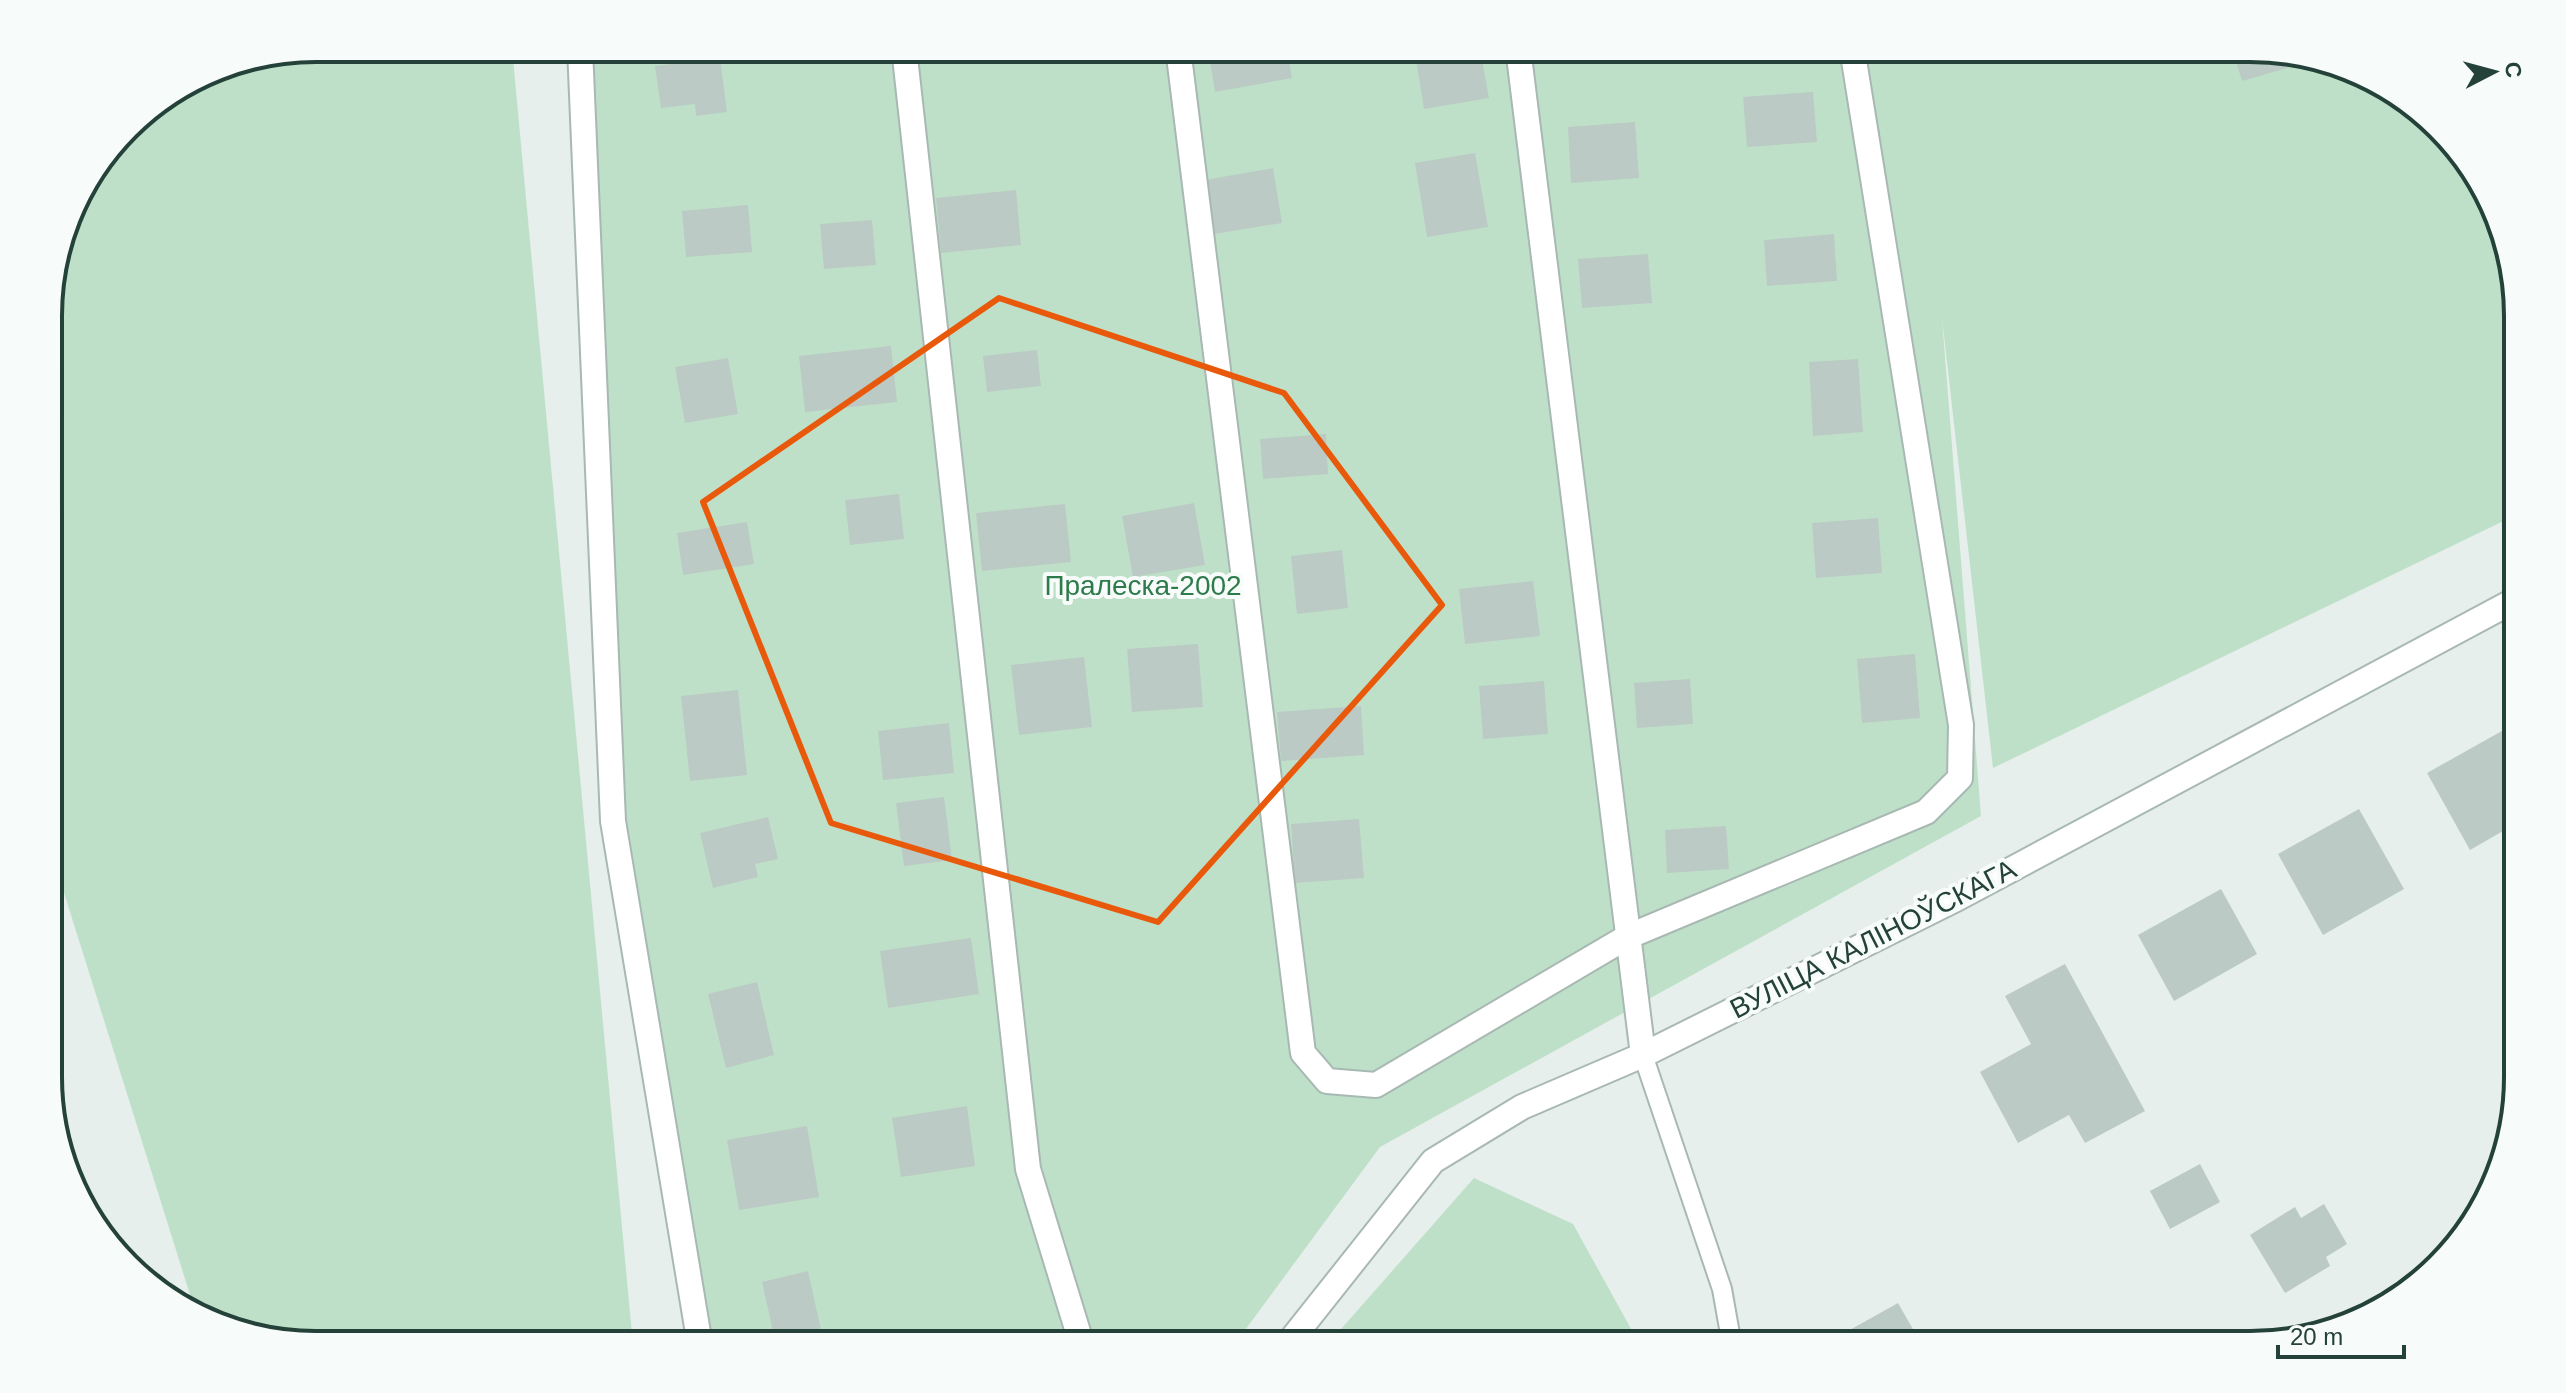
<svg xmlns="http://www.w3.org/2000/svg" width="2566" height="1393" font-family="Arial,sans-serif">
<rect width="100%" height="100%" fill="#e6efeb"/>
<g fill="#bfe0c8">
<polygon points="316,48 512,48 633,1345 316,1345 197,1317 50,848 49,298 76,197 139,115 214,68"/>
<polygon points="586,48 2250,48 2369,76 2473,167 2516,281 2516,515 1993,768 1942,318 1981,816 1380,1147 1234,1345 708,1345 613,821"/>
<polygon points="1474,1178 1573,1224 1640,1345 1327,1345"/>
</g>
<g fill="#bbcac4">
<polygon points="1208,48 1287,48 1292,78 1215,92"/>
<polygon points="1414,48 1480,48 1489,98 1424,109"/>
<polygon points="2232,48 2250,48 2308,62 2242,81"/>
<polygon points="720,58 727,112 696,116 695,104 661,108 655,66"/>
<polygon points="1813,92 1817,142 1747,147 1743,97"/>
<polygon points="1635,122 1639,178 1571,183 1568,127"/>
<polygon points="1475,153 1488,227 1427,237 1415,163"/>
<polygon points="1273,168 1282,223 1214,234 1205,180"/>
<polygon points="1016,190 1021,245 941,253 936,198"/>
<polygon points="748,205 752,252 686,257 682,211"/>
<polygon points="872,220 876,265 824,269 820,224"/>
<polygon points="1834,234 1837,281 1767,286 1764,240"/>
<polygon points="1648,254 1652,303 1582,308 1578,259"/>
<polygon points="891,346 897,402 805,412 799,356"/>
<polygon points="1037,350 1041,386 987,392 983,356"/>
<polygon points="728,358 738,414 685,423 675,367"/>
<polygon points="1858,359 1863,432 1813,436 1809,362"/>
<polygon points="1326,434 1328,474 1263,479 1260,439"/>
<polygon points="899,494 904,539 850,545 845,500"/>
<polygon points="1194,503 1205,565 1133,577 1122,516"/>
<polygon points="1065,504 1071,562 982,571 976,513"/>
<polygon points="1878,518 1882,573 1816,578 1812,523"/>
<polygon points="747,522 754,564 683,575 677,533"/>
<polygon points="1342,550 1348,608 1297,614 1291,556"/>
<polygon points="1533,581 1540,636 1465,644 1459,589"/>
<polygon points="1198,644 1203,707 1132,712 1127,649"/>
<polygon points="1915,654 1920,718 1862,723 1857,659"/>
<polygon points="1084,657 1092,727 1019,735 1011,665"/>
<polygon points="1690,679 1693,724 1637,728 1634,683"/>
<polygon points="1544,681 1548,734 1483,739 1479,686"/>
<polygon points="738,690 747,775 690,781 681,696"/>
<polygon points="1361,706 1364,755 1281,761 1277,712"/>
<polygon points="949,723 954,773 883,780 878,731"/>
<polygon points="2509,727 2517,741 2517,823 2470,850 2427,773"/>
<polygon points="944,797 952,860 904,866 896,803"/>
<polygon points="2359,809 2404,889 2323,935 2278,854"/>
<polygon points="768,817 778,859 755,864 758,877 713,888 700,833"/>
<polygon points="1359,819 1364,878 1295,883 1291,824"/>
<polygon points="1726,826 1729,869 1667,873 1665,830"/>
<polygon points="2221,889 2257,954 2174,1001 2138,935"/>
<polygon points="971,938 979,994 888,1008 880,951"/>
<polygon points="2065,964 2145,1111 2085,1143 2069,1115 2018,1143 1980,1072 2031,1044 2005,996"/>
<polygon points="757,982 774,1055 726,1068 708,994"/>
<polygon points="967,1106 975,1166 901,1177 892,1118"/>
<polygon points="807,1126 819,1197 739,1210 727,1140"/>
<polygon points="2200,1164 2220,1202 2170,1229 2150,1191"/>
<polygon points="2324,1204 2347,1244 2326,1257 2330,1266 2285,1293 2250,1235 2295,1207 2301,1218"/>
<polygon points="808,1271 821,1330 775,1340 762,1282"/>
<polygon points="1898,1303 1922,1345 1844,1345 1839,1336"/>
</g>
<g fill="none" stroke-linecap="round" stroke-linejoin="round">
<defs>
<polyline id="lane" points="1643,1055 1722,1289 1732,1345"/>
<g id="street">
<polyline points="580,48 613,821 700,1345"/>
<polyline points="904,48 1028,1169 1082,1345"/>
<polyline points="1178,48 1303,1053 1327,1081 1376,1085 1627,937 1926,812 1960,778 1961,725 1852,48"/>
<polyline points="1518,48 1643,1055"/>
<polyline points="1287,1345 1433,1161 1522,1107 1643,1055 1958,898 2517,599"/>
</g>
</defs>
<use href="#lane" stroke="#a8b8b2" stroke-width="22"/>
<use href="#street" stroke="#a8b8b2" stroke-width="28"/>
<use href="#lane" stroke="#fff" stroke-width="18"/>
<use href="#street" stroke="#fff" stroke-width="24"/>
</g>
<path fill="none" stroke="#e8590c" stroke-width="6" stroke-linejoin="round" d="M999 298 1284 393 1442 605 1158 922 831 823 703 502Z"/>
<g text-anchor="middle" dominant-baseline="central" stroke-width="8" stroke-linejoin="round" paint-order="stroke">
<g font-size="28" fill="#2d7a4b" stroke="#f7fbf9">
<text x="1143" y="585">Пралеска-2002</text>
</g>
<g font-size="28" fill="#24423a" stroke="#f7fbf9">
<text transform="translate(1873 939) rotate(-27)">ВУЛІЦА КАЛІНОЎСКАГА</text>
</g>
</g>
<path d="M0 0H2566V1393H0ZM316 62H2250A254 254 0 0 1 2504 316V1077A254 254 0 0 1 2250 1331H316A254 254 0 0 1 62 1077V316A254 254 0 0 1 316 62Z" fill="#f7fbf9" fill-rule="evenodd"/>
<path fill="none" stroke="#24423a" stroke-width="4" d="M316 62H2250A254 254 0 0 1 2504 316V1077A254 254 0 0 1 2250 1331H316A254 254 0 0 1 62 1077V316A254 254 0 0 1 316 62Z"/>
<g transform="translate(2494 72) rotate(84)" stroke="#f7fbf9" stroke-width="6" paint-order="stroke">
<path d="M0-6L14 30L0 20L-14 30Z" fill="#24423a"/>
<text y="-12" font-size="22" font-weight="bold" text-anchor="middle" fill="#24423a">С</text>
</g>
<path d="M2278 1345v12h126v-12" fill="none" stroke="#24423a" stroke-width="4"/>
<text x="2290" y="1345" font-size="24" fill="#24423a" stroke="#f7fbf9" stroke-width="6" paint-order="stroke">20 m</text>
</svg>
